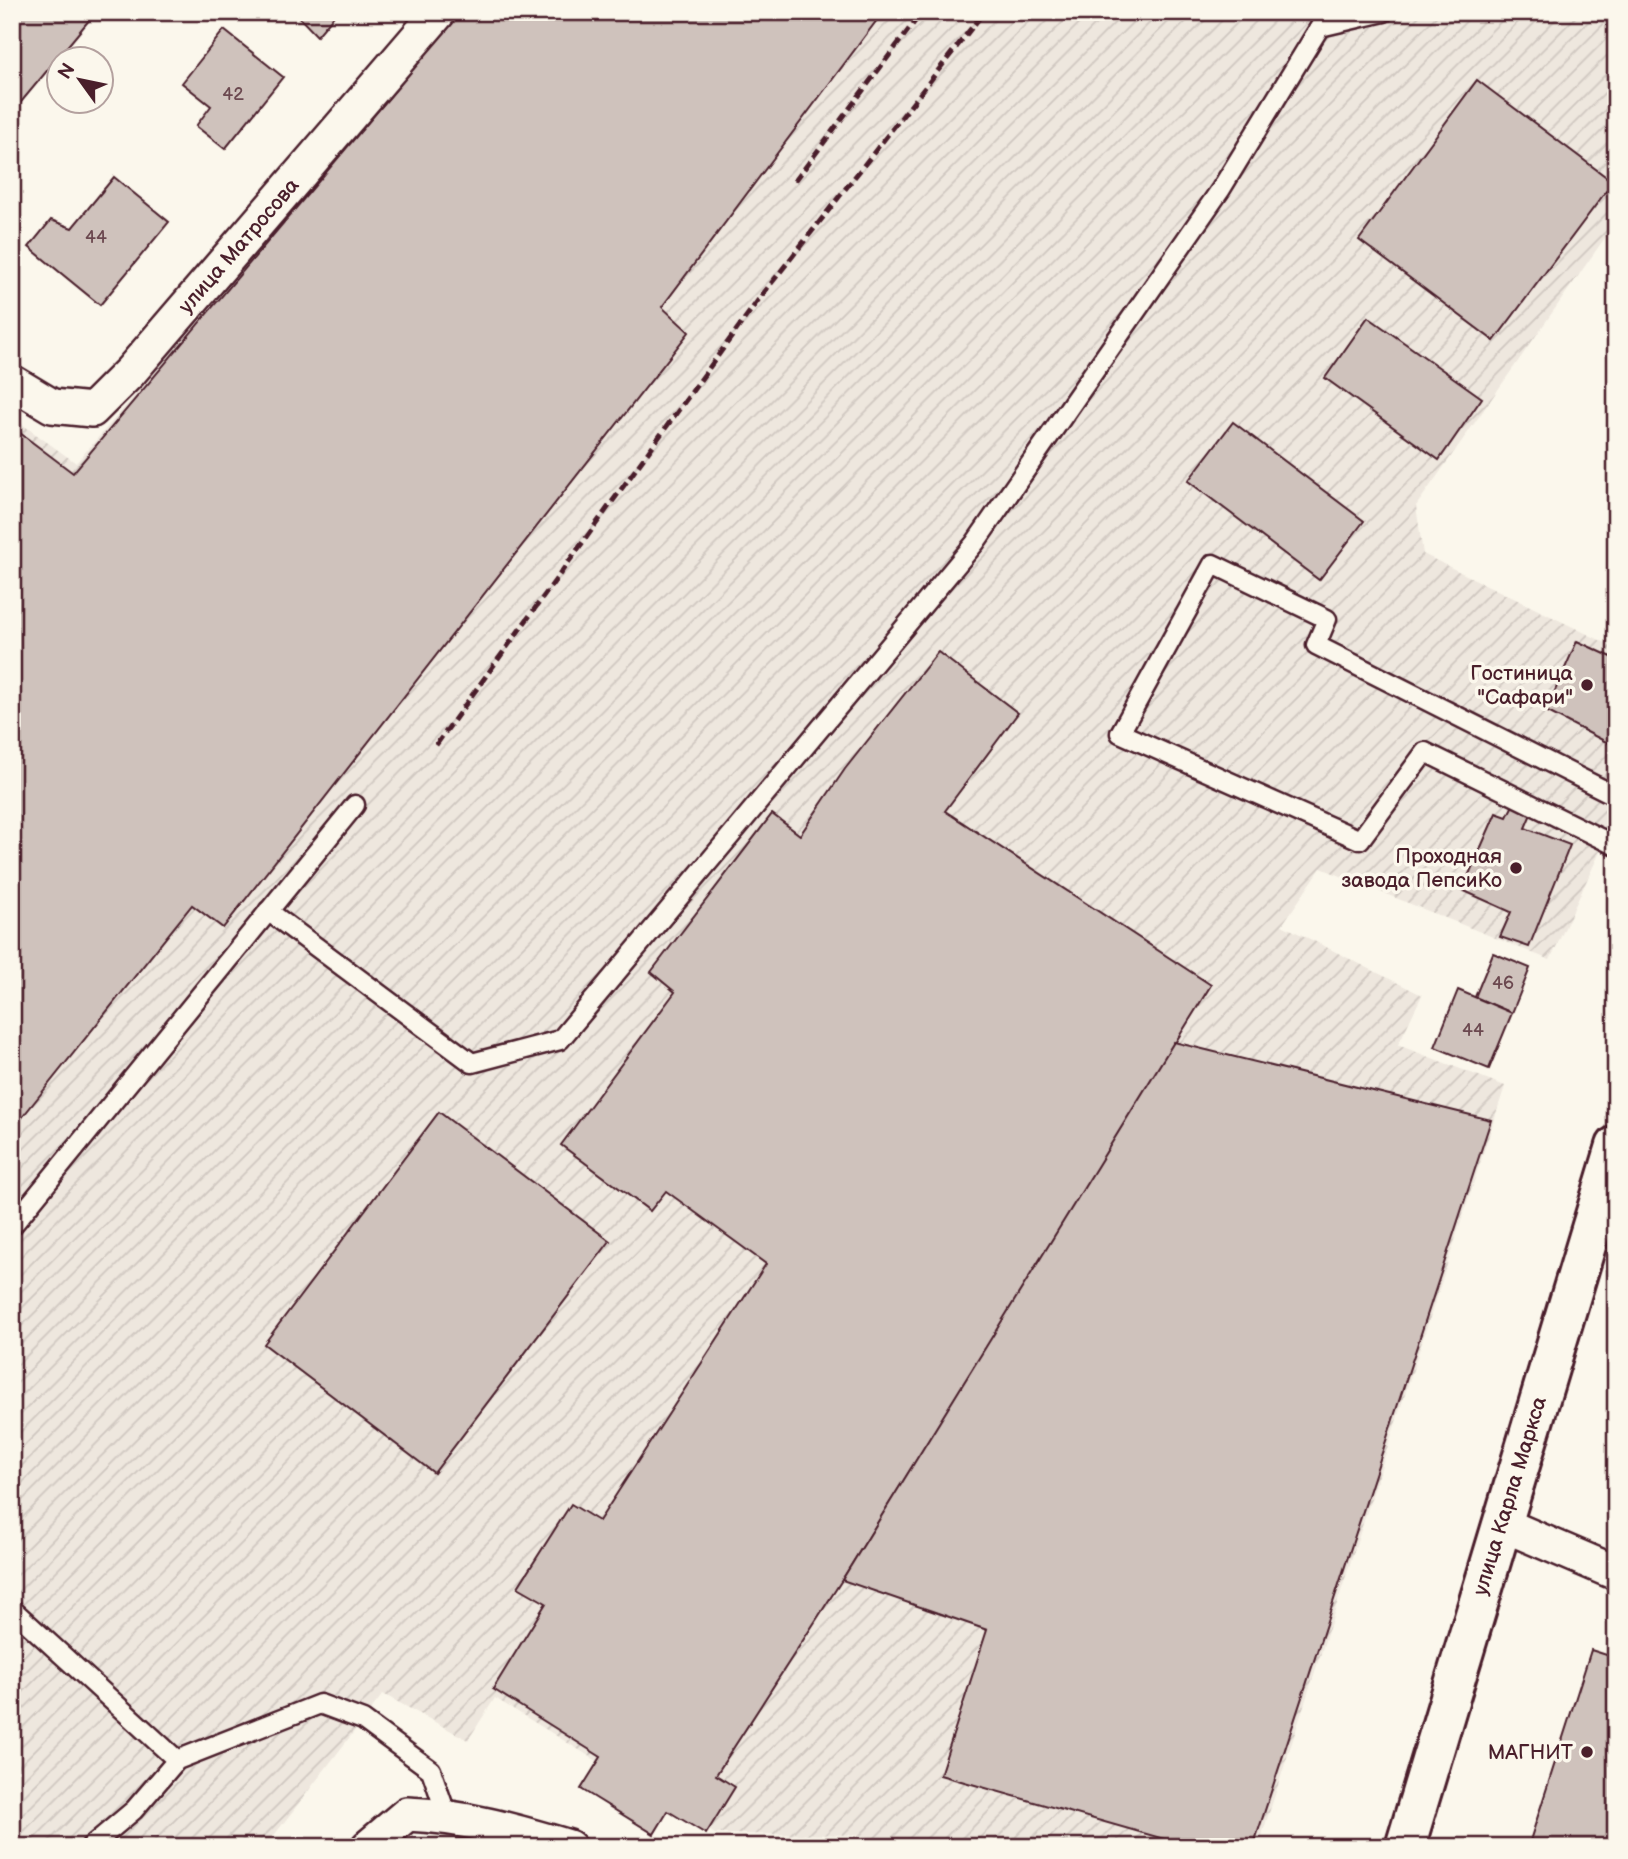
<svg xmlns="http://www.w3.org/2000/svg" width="1628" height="1859" font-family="'Balsamiq Sans',sans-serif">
<defs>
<pattern id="industrial-furrows" width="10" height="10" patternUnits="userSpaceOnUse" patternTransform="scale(1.75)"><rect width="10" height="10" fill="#eee7de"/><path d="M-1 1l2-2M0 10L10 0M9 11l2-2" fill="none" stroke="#cec6bf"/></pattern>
</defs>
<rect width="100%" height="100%" fill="#fbf7ec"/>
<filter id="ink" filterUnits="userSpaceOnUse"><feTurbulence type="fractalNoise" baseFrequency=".0143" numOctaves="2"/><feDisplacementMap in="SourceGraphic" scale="14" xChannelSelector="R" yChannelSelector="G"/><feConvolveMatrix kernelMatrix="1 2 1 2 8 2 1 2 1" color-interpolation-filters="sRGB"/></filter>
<g filter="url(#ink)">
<polygon fill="url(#industrial-furrows)" points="468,12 1616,12 1616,222 1416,506 1423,554 1616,648 1616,817 1550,960 1321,868 1282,925 1422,995 1398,1045 1505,1086 1258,1847 921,1847 857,1835 715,1834 495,1698 468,1740 383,1694 265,1847 12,1847 12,417 76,463"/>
<g fill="#cfc2bc" stroke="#4a1f2b" stroke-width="2">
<polygon points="12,12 82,12 90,19 12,113 12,45 19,37 12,29"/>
<polygon points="294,12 337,12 317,36"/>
<polygon points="461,12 883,12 662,307 689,332 223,928 192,905 12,1130 12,427 73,473"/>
<polygon points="224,30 283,77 225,149 196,126 211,106 182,83"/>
<polygon points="1477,80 1613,182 1494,341 1359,240"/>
<polygon points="114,177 169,222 100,305 29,247 51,220 72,228"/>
<polygon points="1368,317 1482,398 1439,460 1325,378"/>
<polygon points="1233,422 1364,521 1319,580 1188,481"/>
<polygon points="1577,641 1616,659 1616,747 1546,711"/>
<polygon points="938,652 1018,713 945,811 1211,985 842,1580 716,1775 735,1787 706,1834 668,1811 654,1834 581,1789 601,1757 493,1689 546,1603 518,1587 571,1504 599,1521 766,1264 666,1191 650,1211 561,1145 675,992 651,972 772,814 800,835 845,769"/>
<polygon points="1513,805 1531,814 1525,828 1570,845 1529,947 1500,937 1511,912 1462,890 1496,813 1507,817"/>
<polygon points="1493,953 1530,968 1512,1013 1475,997"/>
<polygon points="1458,990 1512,1013 1489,1069 1435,1047"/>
<polygon points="1174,1042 1491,1120 1253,1847 1192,1847 940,1775 987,1630 842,1580"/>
<polygon points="439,1112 610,1241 434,1473 264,1344"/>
<polygon points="1591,1650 1616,1658 1616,1847 1528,1847"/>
</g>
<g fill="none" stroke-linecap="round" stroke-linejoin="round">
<defs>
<g id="service">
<polyline points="1320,27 1384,12"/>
<polyline points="1616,796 1316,645 1327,619 1213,564 1120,733 1360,840 1425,752 1616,846"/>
<polyline points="268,911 472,1063 560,1040 975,543 1221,189 1329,12"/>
<polyline points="12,1226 355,805"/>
<polyline points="12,1609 177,1760"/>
<polyline points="90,1847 134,1810 177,1760 320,1704 363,1720 431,1770 447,1816"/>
</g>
<g id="minor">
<polyline points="12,382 52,406 92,410 130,372 439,12"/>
<polyline points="1502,1524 1616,1573"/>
<path d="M368 1847 407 1814C464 1816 515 1831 569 1847"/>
</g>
<polyline id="secondary" points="1405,1847 1616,1146"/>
</defs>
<use href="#service" stroke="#4a1f2b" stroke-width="23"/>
<use href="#minor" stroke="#4a1f2b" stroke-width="38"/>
<use href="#secondary" stroke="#4a1f2b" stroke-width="44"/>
<use href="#service" stroke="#fbf7ec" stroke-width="18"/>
<use href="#minor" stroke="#fbf7ec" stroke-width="33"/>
<use href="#secondary" stroke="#fbf7ec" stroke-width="38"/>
<g stroke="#4a1f2b" stroke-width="5" stroke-dasharray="10 5" stroke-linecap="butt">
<polyline points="795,181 922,12"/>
<polyline points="436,745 759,299 984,12"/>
</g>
</g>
</g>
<g fill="#4a1f2b" stroke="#fbf7ec" stroke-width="2.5">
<circle cx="1587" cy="685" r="7"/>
<circle cx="1516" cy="868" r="7"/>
<circle cx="1587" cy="1752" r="7"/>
</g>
<g text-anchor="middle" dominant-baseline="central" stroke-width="7" stroke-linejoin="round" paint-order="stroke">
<g font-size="18" fill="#6b484f">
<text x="233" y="94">42</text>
<text x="96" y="237">44</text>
<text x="1503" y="983">46</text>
<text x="1473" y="1030">44</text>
</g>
<g font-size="21" fill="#4a1f2b" stroke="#fbf7ec">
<text transform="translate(239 246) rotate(-49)">улица Матросова</text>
<text transform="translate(1510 1496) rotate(-73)">улица Карла Маркса</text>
</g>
<g font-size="21" fill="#4a1f2b" stroke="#fbf7ec" text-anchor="end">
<text x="1573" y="673">Гостиница<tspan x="1573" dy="24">"Сафари"</tspan></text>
<text x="1502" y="856">Проходная<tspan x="1502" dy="24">завода ПепсиКо</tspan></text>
<text x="1573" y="1752">МАГНИТ</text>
</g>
</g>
<rect width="1628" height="1859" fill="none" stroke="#fbf7ec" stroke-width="42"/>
<rect x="21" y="21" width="1586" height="1817" fill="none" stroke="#4a1f2b" stroke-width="2.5" filter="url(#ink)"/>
<g transform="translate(80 80) rotate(303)"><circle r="33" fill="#fbf7ec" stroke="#b4a19f" stroke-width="2"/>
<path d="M0-5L12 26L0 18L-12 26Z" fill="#4a1f2b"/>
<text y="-10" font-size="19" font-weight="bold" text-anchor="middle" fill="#4a1f2b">N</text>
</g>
</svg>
